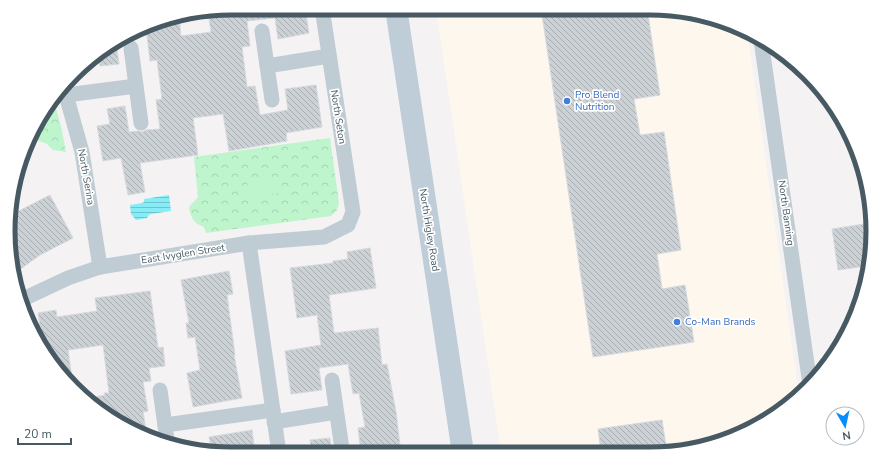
<svg xmlns="http://www.w3.org/2000/svg" width="881" height="462" font-family="'Nunito Sans',sans-serif">
<defs>
<pattern id="forest-crowns" width="20" height="18" patternUnits="userSpaceOnUse"><rect width="20" height="18" fill="#bef5cd"/><path d="M2 6a3 3 0 1 1 6 0M12 15a3 3 0 1 1 6 0" fill="none" stroke="#a5d4b3"/></pattern>
<pattern id="water-rules" width="6" height="5" patternUnits="userSpaceOnUse"><rect width="6" height="5" fill="#86edf7"/><path d="M0 2.5h6" fill="none" stroke="#6fc3cc"/></pattern>
<pattern id="building-back-hatch" width="6" height="6" patternUnits="userSpaceOnUse"><rect width="6" height="6" fill="#cbd1d5"/><path d="M-1 5l2 2M0 0l6 6M5-1l2 2" fill="none" stroke="#a7adb0"/></pattern>
</defs>
<rect width="100%" height="100%" fill="#f5f2f3"/>
<polygon fill="#fef7ed" points="436,8 664,8 747,31 799,395 786,408 735,437 679,452 501,453"/>
<g fill="url(#forest-crowns)">
<polygon points="53,99 61,126 66,152 53,150 47,144 32,138 45,107"/>
<path d="M330 138 339 203 337 210 331 216 206 233 204 227C193 223 191 218 189 207L198 197 194 157Z"/>
</g>
<polygon fill="#bef5cd" points="276,177 278,193 249,197 247,181"/>
<polygon fill="url(#water-rules)" points="169,195 171,211 151,214 149,215 147,218 136,220 131,214 130,205 142,203 144,202 144,199"/>
<g fill="url(#building-back-hatch)" stroke="#d6d9de">
<polygon points="231,8 305,8 309,33 278,39 275,18 247,21 250,46 242,47 247,87 255,86 260,115 288,110 285,89 316,85 322,127 286,133 287,141 229,151 223,114 193,118 198,155 140,163 145,192 128,195 121,158 103,161 97,126 110,124 107,109 125,106 129,132 138,131 142,132 146,130 160,129 156,100 162,99 157,60 150,61 146,27 159,20 179,17 181,36 211,32 208,12"/>
<polygon points="541,8 647,8 660,95 634,99 640,135 664,132 681,250 657,254 662,289 685,285 694,342 593,357"/>
<polygon points="116,43 119,64 100,66 99,52"/>
<polygon points="50,195 73,238 40,255 15,273 8,246 11,215"/>
<polygon points="870,223 872,246 867,266 838,270 832,229"/>
<polygon points="370,248 376,288 329,295 334,333 378,328 382,365 387,364 396,412 400,445 395,446 396,453 361,453 358,428 365,427 359,393 353,394 348,364 319,368 322,390 291,394 285,351 321,345 317,315 297,318 290,268 333,263 333,261 348,259 347,252"/>
<polygon points="229,271 233,294 227,295 235,355 234,355 242,398 193,407 187,373 200,370 195,337 188,338 186,323 189,323 181,280"/>
<polygon points="150,291 158,348 163,347 165,366 149,368 151,381 143,382 148,411 143,412 147,435 132,431 89,398 105,395 104,393 109,393 103,345 68,350 73,385 63,378 43,345 38,313 56,310 57,317 97,311 95,298"/>
<polygon points="662,420 667,452 601,452 598,429"/>
<polygon points="252,430 254,445 248,446 249,453 217,454 212,452 209,437"/>
<polygon points="330,438 331,453 312,453 310,440"/>
</g>
<g fill="none" stroke-linecap="round" stroke-linejoin="round">
<g stroke="#bfccd3" stroke-width="15">
<polyline points="262,31 272,100"/>
<polyline points="761,40 810,385"/>
<polyline points="131,48 141,123"/>
<polyline points="267,66 329,56"/>
<polyline points="63,88 66,95 82,152 100,267"/>
<polyline points="66,95 136,86"/>
<polyline points="249,243 279,453"/>
<polyline points="21,300 68,278 100,267 249,243 324,237 348,225 353,212 322,8"/>
<polyline points="332,380 342,449"/>
<polyline points="160,390 167,440"/>
<polyline points="274,422 336,412"/>
<polyline points="165,425 273,410"/>
</g>
<polyline stroke="#becdd8" stroke-width="22" points="396,8 463,453"/>
</g>
<g fill="#3f7fe0" stroke="#fff" stroke-width="1.5">
<circle cx="567" cy="101" r="4"/>
<circle cx="677" cy="322" r="4"/>
</g>
<g text-anchor="middle" dominant-baseline="central" stroke-width="3.5" stroke-linejoin="round" paint-order="stroke">
<g font-size="10" fill="#366cbe" stroke="#fff" text-anchor="start">
<text x="575" y="95">Pro Blend<tspan x="575" dy="12">Nutrition</tspan></text>
<text x="685" y="322">Co-Man Brands</text>
</g>
<g font-size="10" fill="#475963" stroke="#fff">
<text transform="translate(338 117) rotate(81)">North Seton</text>
<text transform="translate(86 177) rotate(80)">North Serina</text>
<text transform="translate(786 213) rotate(82)">North Banning</text>
<text transform="translate(429 230) rotate(81)">North Higley Road</text>
<text transform="translate(183 254) rotate(-9)">East Ivyglen Street</text>
</g>
</g>
<path d="M0 0H881V462H0ZM231 15H650A216 216 0 0 1 866 231V231A216 216 0 0 1 650 447H231A216 216 0 0 1 15 231V231A216 216 0 0 1 231 15Z" fill="#fff" fill-rule="evenodd"/>
<path fill="none" stroke="#475963" stroke-width="5" d="M231 15H650A216 216 0 0 1 866 231V231A216 216 0 0 1 650 447H231A216 216 0 0 1 15 231V231A216 216 0 0 1 231 15Z"/>
<g transform="translate(845 426) rotate(171)"><circle r="19" fill="#ffffff" stroke="#b5bdc1"/>
<path d="M0-3L7 15L0 10L-7 15Z" fill="#058efc"/>
<text y="-6" font-size="11" font-weight="bold" text-anchor="middle" fill="#475963">N</text>
</g>
<path d="M18 438v6h53v-6" fill="none" stroke="#475963" stroke-width="2"/>
<text x="24" y="438" font-size="12" fill="#475963" stroke="#ffffff" stroke-width="3" paint-order="stroke">20 m</text>
</svg>
